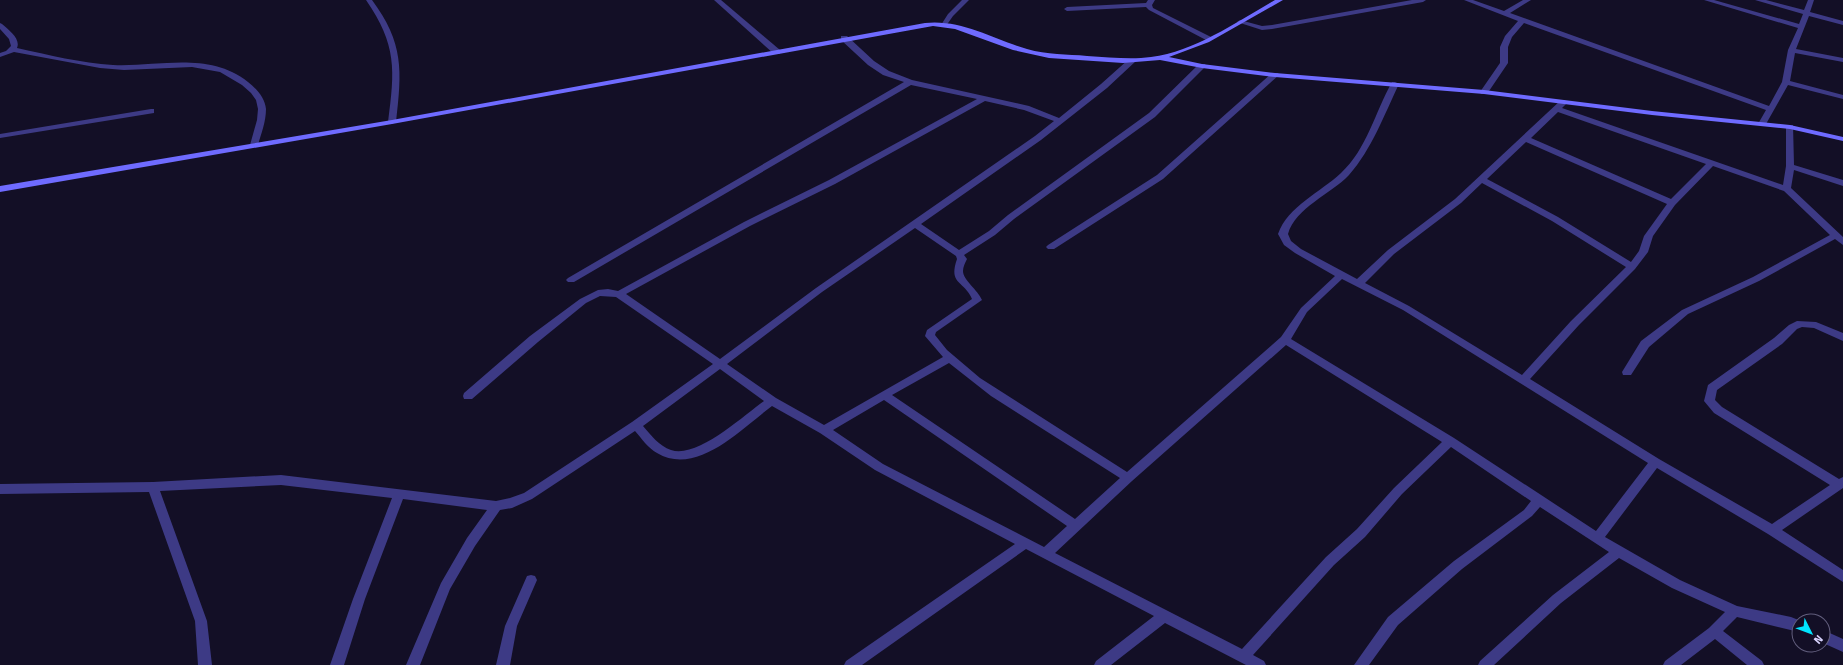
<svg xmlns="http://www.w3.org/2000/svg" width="1843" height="665" font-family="'Fira Sans',sans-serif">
<rect width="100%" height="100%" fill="#130f26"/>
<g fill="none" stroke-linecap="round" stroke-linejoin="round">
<g fill="#3d3a85" fill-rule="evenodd">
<path d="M366 0H372C404 43 402 71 396 122L392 124 388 122C395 70 397 45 366 0Z"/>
<polygon points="714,0 721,0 780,50 780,54 774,54"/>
<polygon points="962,0 969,0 953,16 946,26 942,26 941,25 948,14"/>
<polygon points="1148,0 1155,0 1152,5 1153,8 1213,38 1206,40 1149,10 1146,7 1067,11 1064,9 1067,7 1146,3"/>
<polygon points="1412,0 1426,0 1423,2 1272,29 1262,30 1237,22 1240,20 1262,26 1272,25"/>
<polygon points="1464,0 1473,0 1504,11 1523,0 1531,0 1510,13 1769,106 1782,82 1788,50 1798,28 1704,0 1714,0 1799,24 1803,14 1755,0 1766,0 1804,10 1808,0 1814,0 1810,12 1843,21 1843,25 1809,16 1796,49 1843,58 1843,62 1795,53 1790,81 1843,95 1843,99 1788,85 1766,124 1762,126 1758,124 1766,110 1524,23 1512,37 1508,47 1508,63 1487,94 1481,94 1480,92 1500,63 1500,47 1505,36 1518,21"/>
<path d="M0 23 2 24C9 30 21 39 17 48 49 55 81 63 113 65 159 67 209 51 248 82 257 89 265 98 266 109 266 122 261 134 258 145L254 147 250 145 257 120 258 109 256 100 251 93 242 85 220 72 192 67 124 70 100 68 14 52 0 57V53L6 51 11 46 9 39 0 29Z"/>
<path d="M841 36H847L874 61 889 71 912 80 1029 106 1059 118 1101 84 1129 59 1136 61 1107 88 1041 140 921 224 959 250 989 231 1008 215 1149 113 1199 64H1205L1206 66 1155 117 1014 219 995 235 964 255 967 259C965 263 963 267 963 271 963 280 978 290 982 300L936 332 935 335 947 350 980 378 1127 472 1281 337 1301 308 1335 276 1295 253 1284 245 1278 234C1288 206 1321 192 1341 173 1367 149 1375 112 1392 82H1395L1399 84C1384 115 1372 149 1349 175 1330 195 1296 207 1288 234L1291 241 1301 249 1357 279 1388 250 1455 199 1561 100H1564L1568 102 1562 108 1783 185 1786 166V127L1787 125H1793L1794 165 1843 180V186L1794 170 1791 188 1843 237V245L1835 239 1759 281 1688 314 1649 347 1631 375H1623L1622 372 1641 341 1682 310 1753 277 1830 235 1784 191 1713 166 1675 205 1653 236 1648 252 1635 269 1579 325 1530 379 1659 459 1772 524 1830 485 1714 413 1704 401 1708 385 1774 338 1789 325 1797 321 1816 322 1843 333V341L1814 328 1802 327 1797 329 1782 344 1717 390 1715 400 1722 407 1839 479 1843 477V488L1782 530 1843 570V582L1768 534 1657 468 1605 537 1680 580 1737 606 1791 617 1801 621H1799V632L1737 617 1723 631 1762 661 1764 665H1747L1715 639 1681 665H1663L1665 661 1709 628 1725 612 1672 588 1619 558 1561 603 1494 665H1478L1480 661 1553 595 1609 552 1540 507 1532 516 1462 569 1398 625 1369 665H1354L1388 617 1454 561 1524 510 1531 501 1451 447 1402 494 1365 537 1334 565 1253 655 1264 661 1266 665H1246L1165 623 1111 665H1094L1096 661 1154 616 1026 549 862 665H844L846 661 1015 544 875 470 820 433 772 406C742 428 697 477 657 453 648 448 642 439 635 431L532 499 512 508 500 510 475 546 450 589 420 665H406L441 583 467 538 487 510 403 499 365 599 344 665H330L353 599 392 498 281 485 160 491 207 621 212 665H198L195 621 149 492 0 494V484L153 482 281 475 496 501 510 498 524 493 632 422 713 364 616 297 600 296 586 303 538 342 472 399H464L463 396 464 393 530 336 580 299 598 290 608 289 618 291 744 222 829 180 977 99 911 85 574 282H568L566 280 568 278 904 82 883 75 868 65 841 40ZM985 101 1024 110 1054 121 1035 136 816 288 720 359 626 294 750 226 835 184ZM1558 112 1706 164 1671 199 1531 138ZM1526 142 1667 204 1644 236 1639 251 1631 262 1558 217 1487 179ZM1482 183 1552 221 1626 267 1571 321 1522 375 1409 306 1365 283 1394 254 1461 203ZM915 228 956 256 957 259C948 285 964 280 972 299L927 330 925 336 943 357 824 425 776 398 727 364 822 292ZM1342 279 1403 310 1648 463 1596 531 1454 438 1291 339 1307 312ZM1286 345 1442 442 1394 488 1357 529 1326 557 1242 649 1055 553 1132 481ZM949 363 991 396 1120 478 1075 519 892 395ZM720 369 764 401C743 416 697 459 671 450 659 446 651 435 643 426ZM884 400 1067 526 1044 547 883 464 833 430Z"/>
<polygon points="1272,73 1278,73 1279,75 1163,179 1054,249 1048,249 1046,247 1048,245 1157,175"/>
<polygon points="151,109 154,109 154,113 0,138 0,134"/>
<polygon points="531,575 535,576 537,580 517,626 510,665 496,665 505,626 527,576"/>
<polygon points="1823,630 1843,639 1843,652 1823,643"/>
</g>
<path fill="#6f6bff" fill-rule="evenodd" d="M1275 0H1283L1209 42 1169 57 1202 64 1275 73 1484 90 1652 111 1790 125 1843 137V141L1790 129 1652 115 1484 94 1275 77 1202 68 1160 60 1123 63 1049 58 1013 50 955 29 933 26 392 124 0 192V186L392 120 925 23C961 19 993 39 1027 49 1047 55 1067 54 1087 56 1109 57 1130 60 1151 57 1196 51 1236 22 1275 0Z"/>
</g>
<g transform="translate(1811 633) rotate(132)"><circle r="19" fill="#130f26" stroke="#625e7d"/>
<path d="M0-3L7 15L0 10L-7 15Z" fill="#00e5ff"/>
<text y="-6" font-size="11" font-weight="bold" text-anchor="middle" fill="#d9d4ff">N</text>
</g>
</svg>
